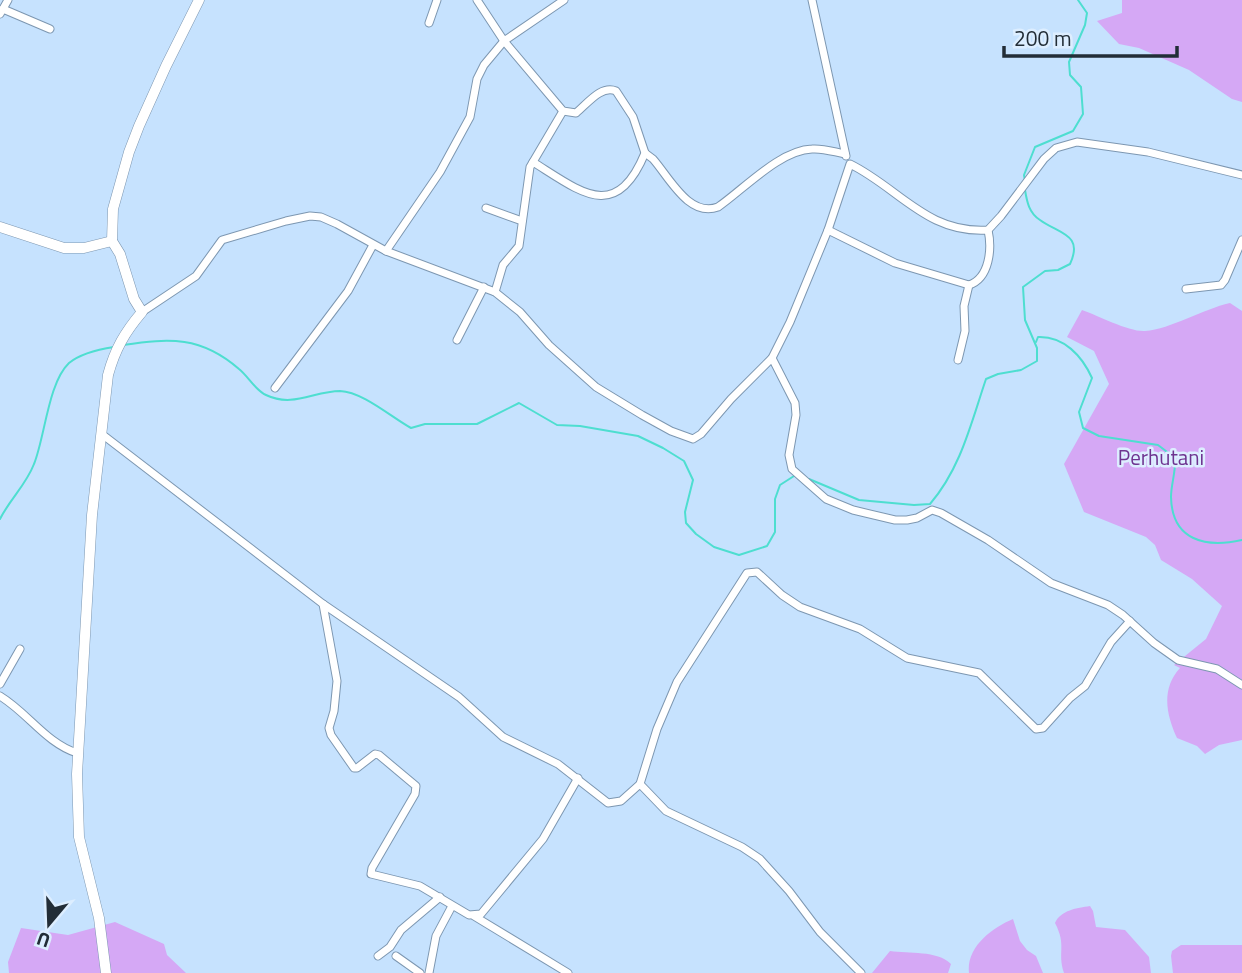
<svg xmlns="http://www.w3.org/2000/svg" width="1242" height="973" font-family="'Titillium Web',sans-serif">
<rect width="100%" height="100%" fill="#c6e2fe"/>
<g fill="#d5a8f5">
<polygon points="1122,0 1242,0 1242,102 1232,99 1189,70 1139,48 1119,44 1097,21 1122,13"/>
<path d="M1230 303 1242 311V740L1219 745 1205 754 1197 746 1177 738C1166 714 1161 689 1180 668L1174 665 1206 639 1222 606 1192 579 1161 560 1155 545 1146 537 1084 512 1064 464 1109 384 1094 351 1067 337 1082 310C1099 316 1129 332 1145 331 1171 329 1203 309 1230 303Z"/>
<path d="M1090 906 1093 911 1096 927 1125 930 1149 957 1151 973H1064C1057 952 1067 946 1055 923 1061 910 1077 908 1090 906Z"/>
<path d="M1013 919 1020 941 1027 950 1036 956 1043 973H969C966 947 992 928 1013 919Z"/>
<polygon points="115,922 164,944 167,955 186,973 9,973 8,962 21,928 68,935"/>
<polygon points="1181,945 1242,945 1242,973 1173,973 1171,956 1172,951"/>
<path d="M890 951C909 954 937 950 951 964L948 973H872Z"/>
</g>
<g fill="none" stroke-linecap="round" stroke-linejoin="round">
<g stroke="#4eded0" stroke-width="2">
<polyline points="1025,181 1024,175 1035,147 1073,131 1083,114 1081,87 1070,75 1069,62 1085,25 1087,13 1078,0"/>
<path d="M1036 342 1038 337C1064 336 1082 356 1092 378L1079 412 1083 428 1099 436 1158 445 1175 458C1176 472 1171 484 1171 497 1172 541 1206 548 1242 540"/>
<path d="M123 345C170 338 201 336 239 369 248 376 255 390 266 395 293 408 314 391 340 391 363 392 391 417 411 428L425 424H477L519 403 557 425 580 426 638 436 663 448 684 461 693 480 685 512 686 523 696 534 714 547 739 555 767 546 775 532V499L780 485 794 476"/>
<path d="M809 479 859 500 914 505 930 504C961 468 971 423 986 379L998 374 1021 370 1037 361V348L1025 320 1023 287 1045 271 1058 270 1070 264C1084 234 1059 234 1040 220 1029 213 1027 202 1025 190"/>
<path d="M0 519C10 499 26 485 34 464 45 437 48 383 69 363 80 354 101 349 114 347"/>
</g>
<defs>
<g id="street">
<path d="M477 0 504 41 563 111 576 113C588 103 601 85 616 91L633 117 645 153 653 159C669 177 689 218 718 207 744 189 780 150 812 149 823 148 834 152 845 154"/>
<polyline points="812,0 846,156"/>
<polyline points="3,9 50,29"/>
<polyline points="0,14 8,0"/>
<polyline points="429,23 437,0"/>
<path d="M533 162C581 192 616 223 645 153"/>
<polyline points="486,208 522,221"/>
<path d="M828 230 895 263 969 285C990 278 992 248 988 230"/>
<polyline points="386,251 440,172 470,117 477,79 484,65 504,41 564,0"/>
<polyline points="1186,289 1221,285 1225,280 1242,240"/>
<polyline points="495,292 503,265 519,246 530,167 563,111"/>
<path d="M142 312 196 276 222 240 286 221 310 216 321 217 337 224 386 251 495 292 520 312 549 345 596 387 642 415 671 431 693 439 701 434 731 399 772 358 790 322 828 230 850 164C899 188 927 234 988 230L1001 216 1044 159 1056 148 1077 142 1148 152 1242 175"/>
<polyline points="457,340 484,287"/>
<polyline points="772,358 795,403 796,415 789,455 792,469 826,499 853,510 895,520 907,520 917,518 932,510 941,513 988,540 1051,583 1108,605 1123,615 1154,643 1178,660 1217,669 1242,685"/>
<polyline points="958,360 965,331 964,306 969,285"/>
<polyline points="275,388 348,291 373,245"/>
<polyline points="103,435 323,604 459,697 503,737 558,764 608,803 621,801 640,784 666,811 742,847 760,859 789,891 820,932 861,973"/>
<polyline points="323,604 337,681 334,711 329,728 331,735 354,768 357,768 375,754 379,755 416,786 415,794 372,868 371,874 420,886 469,915 481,914 543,839 578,778"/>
<polyline points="0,684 20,649"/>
<path d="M0 696C28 713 46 743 77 753"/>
<polyline points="640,784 657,729 677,682 747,573 757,572 782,595 800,607 860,629 907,658 979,673 1036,729 1043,728 1070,698 1085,686 1111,642 1130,621"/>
<polyline points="474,916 568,973"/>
<polyline points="378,956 390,947 401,930 440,897"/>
<polyline points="396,956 420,973"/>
<polyline points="429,973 436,936 452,906"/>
</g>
<g id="secondary">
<polyline points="0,227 64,248 84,248 112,241"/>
<path d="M106 973 99 918 79 837 77 774 92 515 108 375C115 349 125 332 142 312L134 299 120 254 112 241 113 209 129 152 139 126 166 66 199 0"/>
</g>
</defs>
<use href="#street" stroke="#7d97b1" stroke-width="9"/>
<use href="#secondary" stroke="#7d97b1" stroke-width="11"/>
<use href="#street" stroke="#fff" stroke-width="7"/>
<use href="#secondary" stroke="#fff" stroke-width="10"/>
</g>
<g text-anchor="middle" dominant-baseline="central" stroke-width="5" stroke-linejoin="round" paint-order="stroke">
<g font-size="21" fill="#6e3390" stroke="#def">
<text x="1161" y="457">Perhutani</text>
</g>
</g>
<g transform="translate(49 924) rotate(199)" stroke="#ddeeff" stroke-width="5" paint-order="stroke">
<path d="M0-5L12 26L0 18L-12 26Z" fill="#222d37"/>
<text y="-10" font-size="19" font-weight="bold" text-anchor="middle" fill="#222d37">U</text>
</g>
<path d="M1004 46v10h173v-10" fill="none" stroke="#222d37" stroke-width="3.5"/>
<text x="1014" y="46" font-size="21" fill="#222d37" stroke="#ddeeff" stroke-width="5" paint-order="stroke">200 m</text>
</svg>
